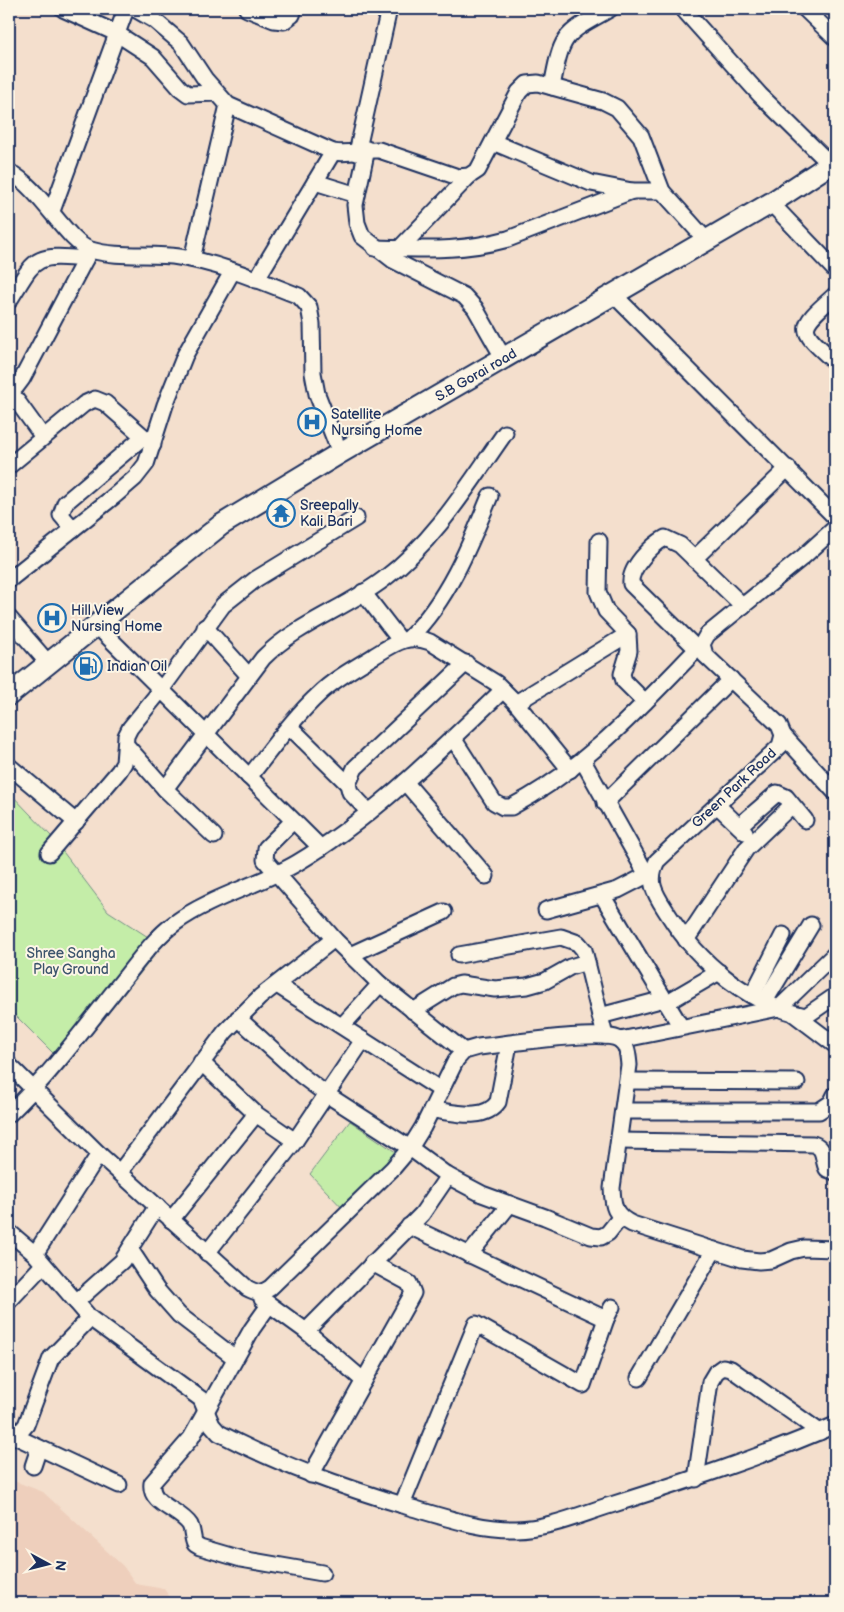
<svg xmlns="http://www.w3.org/2000/svg" width="844" height="1612" font-family="'Balsamiq Sans',sans-serif">
<rect width="100%" height="100%" fill="#f4dfcd"/>
<filter id="ink" filterUnits="userSpaceOnUse"><feTurbulence type="fractalNoise" baseFrequency=".02" numOctaves="2"/><feDisplacementMap in="SourceGraphic" scale="10" xChannelSelector="R" yChannelSelector="G"/><feConvolveMatrix kernelMatrix="1 2 1 2 8 2 1 2 1" color-interpolation-filters="sRGB"/></filter>
<g filter="url(#ink)">
<polygon fill="#eecfbc" points="9,1479 43,1492 123,1566 136,1584 164,1589 174,1603 9,1603"/>
<g fill="#c4eda8" stroke="#708e83">
<polygon points="9,792 51,836 108,911 162,946 66,1066 9,1009"/>
<polygon points="350,1121 400,1155 347,1213 310,1174"/>
</g>
<g fill="none" stroke-linecap="round" stroke-linejoin="round">
<defs>
<g id="street">
<polyline points="63,9 116,33 153,57 180,88 188,94 217,93"/>
<path d="M135 9 154 20 181 43 205 79 228 105 333 152C350 155 363 149 379 150L458 177 469 176 478 170 519 92 527 84 538 83 603 101 617 108 641 136 662 191 707 241"/>
<polyline points="247,9 274,20 284,21 292,15 294,9"/>
<polyline points="683,9 760,95 831,165"/>
<polyline points="805,9 835,38"/>
<path d="M552 87C562 33 563 35 610 9"/>
<polyline points="493,142 591,183 632,191 662,191"/>
<polyline points="367,149 355,205 357,223 362,236 393,260 464,296 475,308 504,359"/>
<polyline points="357,153 389,9"/>
<path d="M9 172C40 187 67 243 91 250 117 258 152 253 179 257 220 263 260 281 299 296L309 307 312 324 313 373 317 394 340 453"/>
<polyline points="315,182 357,195"/>
<polyline points="771,203 835,270"/>
<polyline points="52,211 126,9"/>
<path d="M375 248C424 249 460 252 508 239L632 191"/>
<polyline points="400,248 469,176"/>
<polyline points="192,259 228,105"/>
<polyline points="256,280 333,152"/>
<polyline points="614,295 835,517"/>
<path d="M835 295C797 329 797 328 835 362"/>
<path d="M9 301C36 258 32 254 85 259"/>
<polyline points="9,389 16,387 22,379 90,250"/>
<polyline points="9,390 43,437"/>
<polyline points="9,466 84,404 95,399 105,403 153,445"/>
<path d="M835 528 803 557 707 635 702 644 705 655 779 725 783 735 780 746 657 861C646 883 656 895 668 914 698 962 749 1005 806 1016L835 996"/>
<polyline points="73,529 61,515 65,503 143,437"/>
<polyline points="599,541 598,592 606,611 628,634 629,651 622,674 624,681 645,702"/>
<polyline points="694,559 788,468"/>
<polyline points="9,580 113,497 135,478 146,464 165,405 185,355 232,272"/>
<polyline points="363,592 400,640"/>
<polyline points="9,618 48,663"/>
<polyline points="96,625 321,848"/>
<polyline points="205,627 249,676"/>
<path d="M409 638C448 600 470 545 490 496"/>
<path d="M697 649 631 584C629 568 652 545 665 538L680 545 743 606"/>
<polyline points="516,703 628,634"/>
<polyline points="290,727 348,784"/>
<polyline points="783,735 835,792"/>
<path d="M453 738 494 802 503 807H511C589 766 641 706 702 644"/>
<polyline points="127,746 165,789 214,836"/>
<polyline points="583,761 647,875"/>
<polyline points="9,766 76,822"/>
<path d="M249 777C271 750 292 719 318 695 334 679 355 668 374 656 394 644 407 633 430 642L496 683 516 703 570 770"/>
<polyline points="405,782 486,876"/>
<path d="M165 789 263 658C298 623 345 609 384 579 435 541 469 484 505 433"/>
<polyline points="605,803 731,679"/>
<polyline points="717,805 745,832"/>
<polyline points="369,812 350,792 348,784 355,768 466,663"/>
<polyline points="293,821 266,848 265,860 334,939 380,984 464,1051"/>
<polyline points="739,826 777,793 786,797 805,820"/>
<polyline points="49,853 119,771 124,763 126,736 130,728 161,690 223,605 256,579 356,518"/>
<polyline points="602,895 681,1027"/>
<polyline points="546,910 618,890 651,873"/>
<polyline points="686,940 746,849 792,805"/>
<polyline points="350,955 444,912"/>
<polyline points="459,955 561,937 578,943 584,950 605,1036"/>
<polyline points="277,985 441,1090"/>
<polyline points="753,994 783,935"/>
<polyline points="765,1001 811,925"/>
<polyline points="666,1003 719,972"/>
<polyline points="413,1011 453,986 461,984 495,989 527,986 545,981 570,967 587,962"/>
<polyline points="794,1014 835,1045"/>
<polyline points="600,1016 664,999"/>
<polyline points="238,1018 302,1076 326,1094 410,1148 448,1176 482,1194 545,1217 591,1236 601,1237 608,1233 620,1218"/>
<polyline points="342,1026 380,984"/>
<polyline points="620,1040 779,1008 835,954"/>
<polyline points="201,1062 256,1114 295,1141"/>
<path d="M9 1065 99 1154 247 1288C256 1293 261 1294 270 1288L393 1168 410 1148 423 1127 456 1060 464 1051 478 1047C502 1045 604 1028 620 1040 628 1046 628 1056 629 1065L612 1188C613 1207 614 1215 632 1224L742 1259 759 1261 771 1260 791 1251 804 1248 835 1249"/>
<polyline points="627,1081 797,1082"/>
<path d="M432 1110C453 1112 484 1122 498 1102L509 1044"/>
<polyline points="623,1111 819,1111 831,1103 835,1095"/>
<path d="M9 1114C50 1075 84 1029 119 985 136 964 153 939 175 923 212 896 258 886 297 863 374 817 439 751 503 690"/>
<path d="M619 1141 813 1144C826 1148 822 1159 827 1169L835 1172"/>
<polyline points="120,1172 225,1032 260,997 334,939"/>
<polyline points="171,1220 256,1114"/>
<polyline points="409,1226 606,1319"/>
<path d="M9 1232 35 1254 90 1318 201 1399 212 1425 219 1433C280 1465 343 1487 409 1507 444 1517 480 1530 516 1529 548 1529 581 1514 611 1505 687 1481 762 1457 835 1425"/>
<polyline points="130,1249 157,1290 179,1315 235,1358"/>
<polyline points="207,1253 295,1141 363,1040"/>
<polyline points="35,1254 99,1154"/>
<polyline points="469,1255 510,1204"/>
<polyline points="262,1299 306,1331 364,1381"/>
<polyline points="9,1301 43,1265"/>
<polyline points="76,1302 122,1261 157,1206"/>
<path d="M269 1305 252 1329 191 1438 152 1483C149 1505 180 1509 190 1525 193 1531 192 1538 195 1544L200 1547 241 1559 322 1573"/>
<polyline points="306,1331 422,1214 448,1176"/>
<polyline points="639,1378 714,1250"/>
<polyline points="9,1434 21,1431 26,1425 51,1358 90,1318"/>
<polyline points="10,1434 119,1485"/>
<polyline points="33,1466 39,1448"/>
<polyline points="311,1475 413,1293 409,1283 372,1263"/>
<polyline points="696,1479 710,1382 716,1372 723,1367 731,1369 820,1432"/>
<polyline points="402,1505 476,1324 583,1385 606,1319 612,1307"/>
</g>
<polyline id="secondary" points="9,695 221,525 340,453 771,203 835,161"/>
</defs>
<use href="#street" stroke="#1b2f5e" stroke-width="19"/>
<use href="#secondary" stroke="#1b2f5e" stroke-width="24"/>
<use href="#street" stroke="#fcf5e5" stroke-width="15"/>
<use href="#secondary" stroke="#fcf5e5" stroke-width="20"/>
</g>
</g>
<defs>
<symbol id="hospital-ring" viewBox="-11 -11 22 22"><circle r="9.5" fill="#fcf5e5" stroke="#1f6fb2" stroke-width="1.5"/><path d="M-5-5h3v3.5h4V-5h3V5h-3V1.5h-4V5h-3Z" fill="#1f6fb2"/></symbol>
<symbol id="temple-ring" viewBox="-11 -11 22 22"><circle r="9.5" fill="#fcf5e5" stroke="#1f6fb2" stroke-width="1.5"/><path d="M0-6L5-2H3V0L6.5 2.5H4V6H1.5V3h-3V6H-4V2.5H-6.5L-3 0V-2H-5Z" fill="#1f6fb2"/></symbol>
<symbol id="fuel-ring" viewBox="-11 -11 22 22"><circle r="9.5" fill="#fcf5e5" stroke="#1f6fb2" stroke-width="1.5"/><path d="M-5.5-6h7V0h2V4h1.3V-2.5L3-4.5l.8-.8L6-3V5H2.5V1h-1V6h-7ZM-4.2-4.7v3.2H.2V-4.7Z" fill="#1f6fb2"/></symbol>
</defs>
<g fill-rule="evenodd">
<use href="#hospital-ring" x="296" y="406" width="32" height="32"/>
<use href="#temple-ring" x="265" y="497" width="32" height="32"/>
<use href="#hospital-ring" x="36" y="602" width="32" height="32"/>
<use href="#fuel-ring" x="72" y="650" width="32" height="32"/>
</g>
<g text-anchor="middle" dominant-baseline="central" stroke-width="4" stroke-linejoin="round" paint-order="stroke">
<g font-size="14" fill="#1b2f5e" stroke="#fcf5e5">
<text transform="translate(476 375) rotate(-30)">S.B Gorai road</text>
<text transform="translate(734 788) rotate(-43)">Green Park Road</text>
</g>
<g font-size="14" fill="#1b2f5e" stroke="#fcf5e5" text-anchor="start">
<text x="331" y="414">Satellite<tspan x="331" dy="16">Nursing Home</tspan></text>
<text x="300" y="505">Sreepally<tspan x="300" dy="16">Kali Bari</tspan></text>
<text x="71" y="610">Hill View<tspan x="71" dy="16">Nursing Home</tspan></text>
<text x="107" y="666">Indian Oil</text>
</g>
<g font-size="14" fill="#3d556d" stroke="#fcf5e5">
<text x="71" y="953">Shree Sangha<tspan x="71" dy="16">Play Ground</tspan></text>
</g>
</g>
<rect width="844" height="1612" fill="none" stroke="#fcf5e5" stroke-width="30"/>
<rect x="15" y="15" width="814" height="1582" fill="none" stroke="#1b2f5e" stroke-width="2" filter="url(#ink)"/>
<g transform="translate(48 1564) rotate(97)" stroke="#fcf5e5" stroke-width="4" paint-order="stroke">
<path d="M0-4L9 19L0 12L-9 19Z" fill="#1b2f5e"/>
<text y="-8" font-size="14" font-weight="bold" text-anchor="middle" fill="#1b2f5e">N</text>
</g>
</svg>
